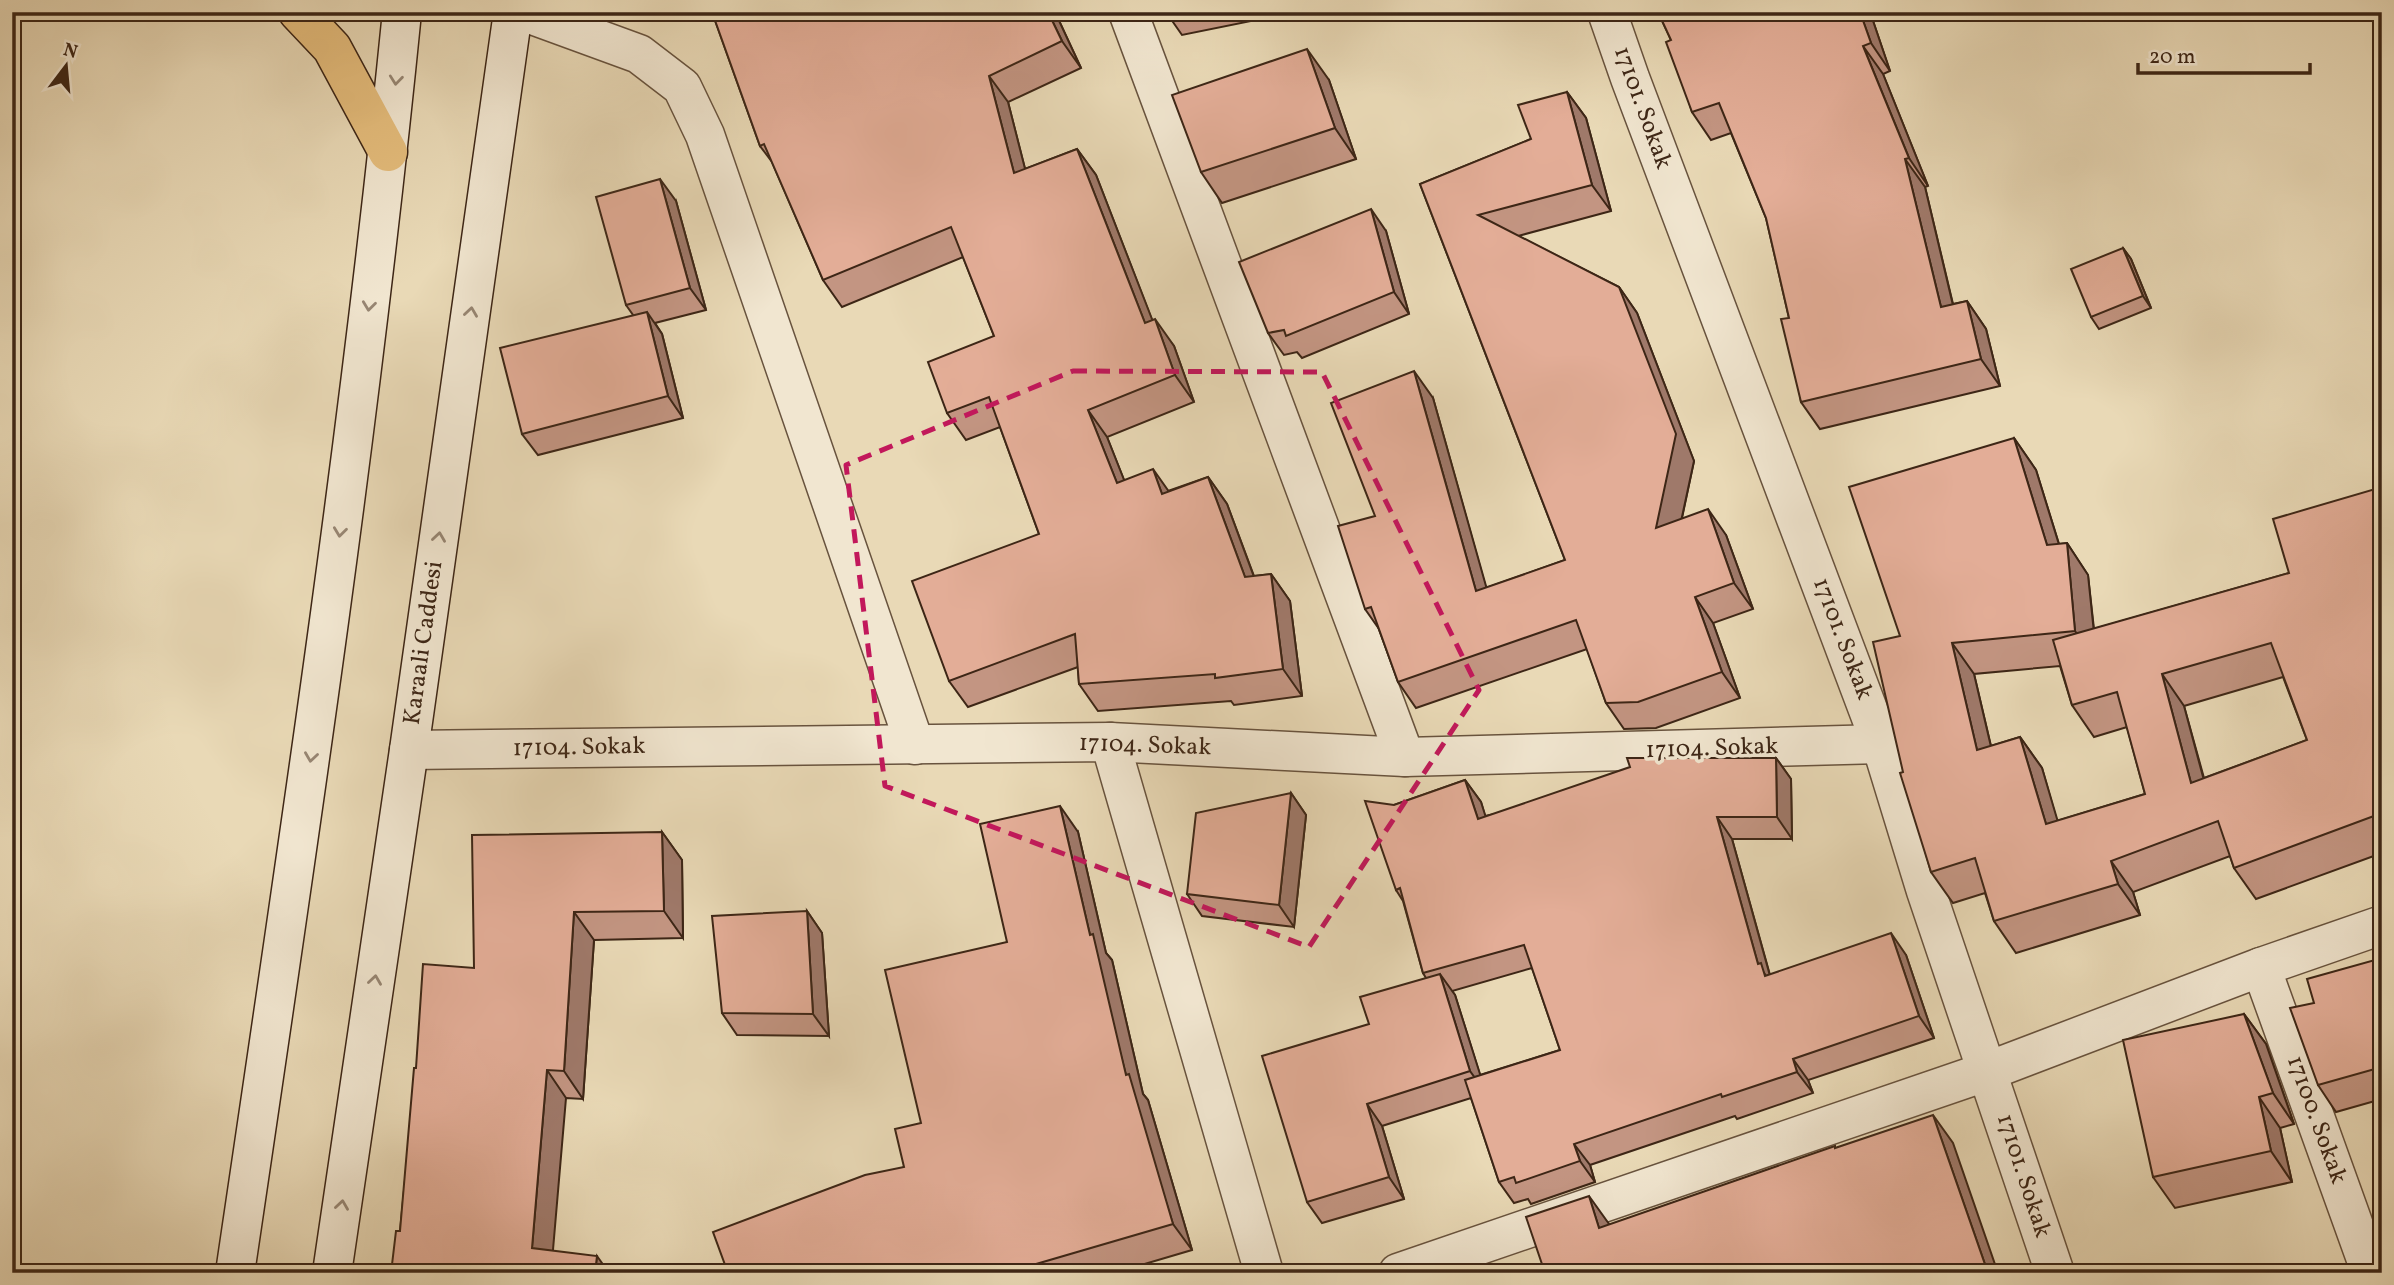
<svg xmlns="http://www.w3.org/2000/svg" width="2394" height="1285" font-family="Vollkorn,serif">
<rect width="100%" height="100%" fill="#e9d9b6"/>
<filter id="stains"><feTurbulence type="fractalNoise" baseFrequency=".00286" numOctaves="4"/><feColorMatrix values="0 0 0 0 .2 0 0 0 0 .09 0 0 0 0 .02 0 0 0 .5 -.17"/></filter>
<radialGradient id="worn" r=".72"><stop offset=".6" stop-color="#630" stop-opacity="0"/><stop offset="1" stop-color="#630" stop-opacity=".3"/></radialGradient>
<g fill="none" stroke-linecap="round" stroke-linejoin="round">
<defs>
<g id="minor">
<polyline points="524,12 639,54 682,87 705,135 915,745"/>
<polyline points="1128,12 1405,757"/>
<polyline points="1607,12 1630,78 1881,744 1926,891 2055,1273"/>
<polyline points="1110,742 1264,1273"/>
<polyline points="409,750 1110,742 1405,757 1881,744"/>
<polyline points="2261,967 2371,1273"/>
</g>
<polyline id="tertiary" points="1398,1273 1988,1071 2261,967 2382,925"/>
<g id="secondary">
<path d="M235 1273C297 853 360 434 402 12"/>
<polyline points="332,1273 409,750 513,12"/>
</g>
<polyline id="trunk" points="298,12 332,48 388,152"/>
</defs>
<use href="#minor" stroke="#68533e" stroke-width="41"/>
<use href="#tertiary" stroke="#68533e" stroke-width="41"/>
<use href="#secondary" stroke="#3d2616" stroke-width="41"/>
<use href="#trunk" stroke="#3d2616" stroke-width="41"/>
<use href="#minor" stroke="#f1e6d0" stroke-width="38"/>
<use href="#tertiary" stroke="#f1e6d0" stroke-width="38"/>
<use href="#secondary" stroke="#f1e6d0" stroke-width="38"/>
<use href="#trunk" stroke="#e4bc7b" stroke-width="38"/>
</g>
<g fill="#c39582" stroke="#3d2616" stroke-width="2" fill-rule="evenodd">
<polygon points="712,12 1055,12 1081,68 1008,102 1025,169 1077,149 1096,175 1152,320 1174,346 1194,402 1107,437 1124,480 1168,491 1208,477 1227,504 1254,576 1271,574 1290,601 1302,696 1234,705 1231,701 1098,711 1079,684 1078,667 968,707 949,681 1039,534 1000,427 966,440 947,413 994,336 963,257 842,307 823,280 772,162 760,146"/>
<polygon points="1166,12 1295,12 1182,35"/>
<polygon points="1658,12 1870,12 1890,71 1883,74 1928,186 1925,187 1953,304 1967,301 1986,329 2000,386 1820,429 1801,402 1789,318 1766,218 1731,133 1711,140 1692,112 1671,40"/>
<polygon points="1329,80 1356,159 1222,203 1201,172"/>
<polygon points="1567,92 1586,118 1611,211 1518,236 1619,287 1637,313 1694,461 1682,518 1726,535 1753,609 1713,623 1740,698 1656,728 1624,729 1606,703 1587,649 1416,708 1398,682 1379,629 1365,609 1375,516 1433,398 1486,588 1565,560 1420,184 1531,139"/>
<polygon points="676,201 706,310 655,323 662,334 683,418 538,455 522,434 633,315 626,305"/>
<polygon points="1386,231 1409,314 1302,358 1297,352 1284,355 1268,333"/>
<polygon points="2123,248 2131,259 2151,308 2099,329 2091,317"/>
<path d="M2014 438 2036 470 2059 544 2067 543 2088 575 2094 629 2289 573 2382 487V853L2256 899 2234 868 2230 856 2133 892 2140 915 2016 953 1994 921 1985 893 1953 903 1931 872 1903 772 1900 636ZM2060 666 2072 705 2094 737 2127 727 2145 794 2057 821 2042 768 2020 737 1991 746 1974 674ZM2283 677 2307 740 2204 778 2184 706Z"/>
<path d="M1776 758 1791 779 1792 839H1732L1770 975 1906 955 1934 1038 1808 1080 1813 1093 1737 1119 1735 1116 1590 1165 1595 1182 1531 1204 1528 1199 1514 1203 1499 1182 1471 1098 1382 1126 1404 1199 1322 1223 1307 1202 1369 1024 1426 978 1423 973 1403 901 1396 890 1394 805 1465 780 1481 802 1485 816ZM1532 968 1560 1050 1480 1075 1455 995 1452 991Z"/>
<polygon points="1291,793 1306,815 1294,927 1202,916 1187,894"/>
<polygon points="662,832 682,860 683,938 594,940 583,1099 566,1098 400,1231 416,1068 474,968"/>
<polygon points="1078,832 1106,953 1112,960 1143,1094 1148,1100 1192,1250 1114,1273 728,1273 904,1167 1007,942"/>
<polygon points="807,911 822,933 829,1036 737,1035 722,1013"/>
<polygon points="2382,958 2382,1099 2336,1112 2318,1085 2314,1003"/>
<polygon points="2244,1014 2266,1044 2294,1124 2280,1128 2292,1182 2175,1208 2153,1177"/>
</g>
<g fill="#9f796a" stroke="#3d2616" stroke-width="2">
<polygon points="1048,12 1055,12 1081,68 1062,41"/>
<polygon points="1860,12 1870,12 1890,71 1871,43"/>
<polygon points="1863,46 1883,74 1928,186 1909,158"/>
<polygon points="1307,49 1329,80 1356,159 1335,128"/>
<polygon points="989,76 1008,102 1033,200 1014,173"/>
<polygon points="1567,92 1586,118 1611,211 1592,185"/>
<polygon points="1077,149 1096,175 1164,350 1145,323"/>
<polygon points="1905,159 1925,187 1960,335 1941,307"/>
<polygon points="660,179 676,201 706,310 690,288"/>
<polygon points="1371,209 1386,231 1409,314 1394,292"/>
<polygon points="2123,248 2131,259 2151,308 2143,296"/>
<polygon points="1619,287 1637,313 1694,461 1674,554 1656,528"/>
<polygon points="1967,301 1986,329 2000,386 1981,359"/>
<polygon points="647,312 662,334 683,418 668,396"/>
<polygon points="1155,319 1174,346 1194,402 1175,375"/>
<polygon points="1414,371 1433,398 1495,618 1476,591"/>
<polygon points="1088,410 1107,437 1136,510 1117,483"/>
<polygon points="2014,438 2036,470 2069,577 2047,545"/>
<polygon points="1153,469 1172,496 1162,494"/>
<polygon points="1208,477 1227,504 1264,604 1245,577"/>
<polygon points="1708,509 1726,535 1753,609 1734,583"/>
<polygon points="2067,543 2088,575 2097,662 2075,631"/>
<polygon points="1271,574 1290,601 1302,696 1283,669"/>
<polygon points="1695,597 1713,623 1740,698 1722,672"/>
<polygon points="1952,643 1974,674 1999,781 1977,750"/>
<polygon points="2162,674 2184,706 2213,814 2191,783"/>
<polygon points="2020,737 2042,768 2068,856 2046,824"/>
<polygon points="1776,758 1791,779 1792,839 1777,817"/>
<polygon points="1465,780 1481,802 1493,840 1478,819"/>
<polygon points="1291,793 1306,815 1294,927 1279,905"/>
<polygon points="1060,806 1078,832 1106,953 1112,960 1143,1094 1148,1100 1192,1250 1173,1224 1126,1075 1090,935"/>
<polygon points="1717,817 1732,839 1770,976 1781,998 1758,964"/>
<polygon points="662,832 682,860 683,938 664,911"/>
<polygon points="2111,861 2133,892 2140,915 2118,884"/>
<polygon points="807,911 822,933 829,1036 813,1014"/>
<polygon points="574,912 594,940 583,1099 564,1071"/>
<polygon points="1891,933 1906,955 1934,1038 1919,1016"/>
<polygon points="1440,974 1455,995 1486,1093 1470,1071"/>
<polygon points="2244,1014 2266,1044 2294,1124 2273,1093"/>
<polygon points="1793,1059 1808,1080 1813,1093 1797,1072"/>
<polygon points="547,1070 566,1098 551,1273 532,1248"/>
<polygon points="2259,1097 2280,1128 2292,1182 2271,1151"/>
<polygon points="1367,1104 1382,1126 1404,1199 1389,1177"/>
<polygon points="1933,1115 1953,1143 1998,1273 1988,1273"/>
<polygon points="1574,1144 1590,1165 1595,1182 1580,1161"/>
<polygon points="1589,1196 1609,1224 1619,1257 1599,1228"/>
<polygon points="597,1256 609,1273 595,1273"/>
</g>
<g fill="#e3ad97" stroke="#3d2616" stroke-width="2" fill-rule="evenodd">
<polygon points="712,12 1048,12 1062,41 989,76 1014,173 1077,149 1145,323 1155,319 1175,375 1088,410 1117,483 1153,469 1162,494 1208,477 1245,577 1271,574 1283,669 1215,678 1215,674 1079,684 1075,634 949,681 912,581 1039,534 989,397 947,413 928,362 994,336 951,227 823,280 764,144 760,146"/>
<polygon points="1658,12 1860,12 1871,43 1863,46 1909,158 1905,159 1941,307 1967,301 1981,359 1801,402 1781,319 1789,318 1766,218 1719,103 1692,112 1666,42 1671,40"/>
<polygon points="1307,49 1335,128 1201,172 1172,95"/>
<polygon points="1567,92 1592,185 1478,215 1619,287 1676,434 1656,528 1708,509 1734,583 1695,597 1722,672 1638,702 1606,703 1576,620 1398,682 1371,607 1365,609 1338,526 1375,516 1331,403 1414,371 1476,591 1565,560 1420,184 1531,139 1518,105"/>
<polygon points="660,179 690,288 626,305 596,197"/>
<polygon points="1371,209 1394,292 1286,336 1284,330 1268,333 1239,262"/>
<polygon points="2123,248 2143,296 2091,317 2071,269"/>
<polygon points="647,312 668,396 522,434 500,348"/>
<path d="M2014 438 2047 545 2067 543 2075 631 1952 643 1977 750 2020 737 2046 824 2145 794 2117 692 2072 705 2053 640 2289 573 2273 519 2382 487V611L2376 613 2382 628V813L2234 868 2218 821 2111 861 2118 884 1994 921 1975 858 1931 872 1900 773 1903 772 1873 642 1900 636 1849 487ZM2271 643 2307 740 2191 783 2162 674Z"/>
<polygon points="1627,758 1776,758 1777,817 1717,817 1758,964 1761,963 1765,976 1891,933 1919,1016 1793,1059 1797,1072 1722,1097 1721,1094 1574,1144 1580,1161 1516,1183 1514,1177 1499,1182 1465,1080 1560,1050 1524,945 1423,973 1400,888 1396,890 1365,801 1394,805 1465,780 1478,819 1630,767"/>
<polygon points="1291,793 1279,905 1187,894 1196,813"/>
<polygon points="1060,806 1090,935 1093,934 1126,1075 1129,1074 1173,1224 1019,1269 1020,1273 728,1273 713,1232 865,1175 904,1167 895,1129 921,1123 885,970 1007,942 980,824"/>
<polygon points="662,832 664,911 574,912 564,1071 547,1070 532,1248 597,1256 595,1273 391,1273 396,1231 400,1231 414,1068 416,1068 423,964 474,968 472,835"/>
<polygon points="807,911 813,1014 722,1013 712,916"/>
<polygon points="2382,958 2382,1067 2318,1085 2290,1008 2314,1003 2307,979"/>
<polygon points="1440,974 1470,1071 1367,1104 1389,1177 1307,1202 1262,1056 1369,1024 1360,997"/>
<polygon points="2244,1014 2273,1093 2259,1097 2271,1151 2153,1177 2123,1040"/>
<polygon points="1933,1115 1988,1273 1545,1273 1526,1217 1589,1196 1599,1228 1835,1146 1835,1148"/>
</g>
<defs><path id="oneway-chevron" d="M-2-3.5L2.5 0L-2 3.5" fill="none" stroke-width="1.6" stroke-linecap="round" stroke-linejoin="round" transform="scale(1.75)"/></defs>
<g stroke="#978673">
<use href="#oneway-chevron" transform="translate(396 80) rotate(96)"/>
<use href="#oneway-chevron" transform="translate(369 306) rotate(97)"/>
<use href="#oneway-chevron" transform="translate(471 312) rotate(-82)"/>
<use href="#oneway-chevron" transform="translate(340 532) rotate(97)"/>
<use href="#oneway-chevron" transform="translate(439 537) rotate(-82)"/>
<use href="#oneway-chevron" transform="translate(311 757) rotate(98)"/>
<use href="#oneway-chevron" transform="translate(375 980) rotate(-82)"/>
<use href="#oneway-chevron" transform="translate(342 1205) rotate(-82)"/>
</g>
<path fill="none" stroke="#c2185b" stroke-width="5" stroke-dasharray="14 9" stroke-linejoin="round" d="M1073 371 1322 372 1479 690 1309 947 885 786 846 465Z"/>
<g text-anchor="middle" dominant-baseline="central" stroke-width="7" stroke-linejoin="round" paint-order="stroke">
<g font-size="24" fill="#3d2616" stroke="#f1e6d0">
<text transform="translate(1642 108) rotate(70)">17101. Sokak</text>
<text transform="translate(1842 639) rotate(69)">17101. Sokak</text>
<text transform="translate(424 643) rotate(-82)">Karaali Caddesi</text>
<text transform="translate(1145 746) rotate(2)">17104. Sokak</text>
<text transform="translate(579 748) rotate(-1)">17104. Sokak</text>
<text transform="translate(1712 749) rotate(-2)">17104. Sokak</text>
<text transform="translate(2316 1120) rotate(70)">17100. Sokak</text>
<text transform="translate(2023 1176) rotate(72)">17101. Sokak</text>
</g>
</g>
<rect width="2394" height="1285" fill="none" stroke="#e9d9b6" stroke-width="42"/>
<rect x="14" y="14" width="2366" height="1257" fill="none" stroke="#3d2616" stroke-width="3.5"/>
<rect x="21" y="21" width="2352" height="1243" fill="none" stroke="#3d2616" stroke-width="2"/>
<g transform="translate(66 66) rotate(16)" stroke="#f1e6d0" stroke-width="5" paint-order="stroke">
<path d="M0-5L12 26L0 18L-12 26Z" fill="#3d2616"/>
<text y="-10" font-size="19" font-weight="bold" text-anchor="middle" fill="#3d2616">N</text>
</g>
<path d="M2138 63v10h172v-10" fill="none" stroke="#3d2616" stroke-width="3.5"/>
<text x="2149" y="63" font-size="21" fill="#3d2616" stroke="#f1e6d0" stroke-width="5" paint-order="stroke">20 m</text>
<rect width="100%" height="100%" filter="url(#stains)"/>
<rect width="100%" height="100%" fill="url(#worn)"/>
</svg>
